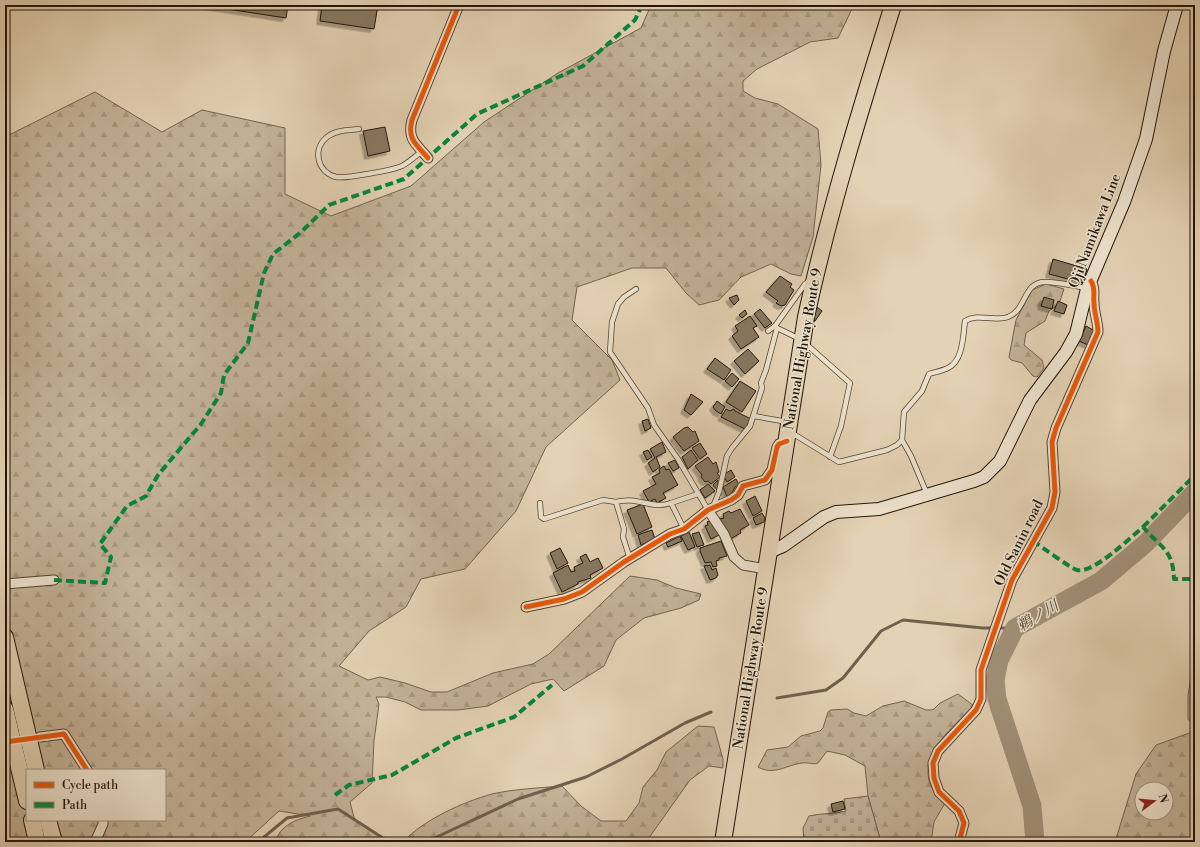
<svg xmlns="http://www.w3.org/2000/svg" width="1200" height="847" font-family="'Libre Bodoni','Noto Serif JP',serif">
<defs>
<pattern id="forest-firs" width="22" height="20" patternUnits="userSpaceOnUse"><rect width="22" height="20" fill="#c3b297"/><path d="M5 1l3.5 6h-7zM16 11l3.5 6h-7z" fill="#a79881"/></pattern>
<pattern id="cemetery-stones" width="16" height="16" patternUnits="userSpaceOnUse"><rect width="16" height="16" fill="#c3b297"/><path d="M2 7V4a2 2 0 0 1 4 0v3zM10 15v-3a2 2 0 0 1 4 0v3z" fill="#a79881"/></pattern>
<filter id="shadow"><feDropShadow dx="-3.5" dy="3.5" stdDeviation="0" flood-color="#0004"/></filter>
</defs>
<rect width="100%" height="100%" fill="#e4d2b4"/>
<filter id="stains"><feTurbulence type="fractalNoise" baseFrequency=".005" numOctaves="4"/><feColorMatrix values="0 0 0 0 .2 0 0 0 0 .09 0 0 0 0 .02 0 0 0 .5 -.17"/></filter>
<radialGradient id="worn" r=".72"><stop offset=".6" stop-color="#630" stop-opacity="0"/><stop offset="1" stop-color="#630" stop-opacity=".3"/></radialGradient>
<g fill="url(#forest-firs)" stroke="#726450" fill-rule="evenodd">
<path d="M651 5H863L852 9 838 38 810 42 757 69 743 81V91L755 98 778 104 818 129 821 165 813 237 801 276 791 274 771 264 741 277 719 300 699 305 686 293 666 268H632L577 287 572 320 612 360 620 380 546 447 516 511 465 569 421 579 406 607 369 631 339 666 368 680 380 677 405 683 431 692H447L493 673 533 664 549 654 630 576 657 580 676 588 701 594 699 600 681 608 644 618 616 640 604 666 564 691 553 679 531 684 488 706 458 710H421L405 702 386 697H376L379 704 374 741 372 783 350 802 355 821 390 842H321L310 837 304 842H275C280 826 294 820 310 816L279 811 245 842H5V137L95 92 162 132 202 110 285 128V194L331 216 411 186 484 122 558 73 641 28ZM27 770H165V820H27Z"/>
<polygon points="1046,284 1064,289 1059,304 1049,311 1045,321 1026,333 1024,345 1042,360 1044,368 1037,377 1033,376 1022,363 1011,360 1009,357 1016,320 1032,290"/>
<polygon points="1195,653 1195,728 1188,719 1188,695"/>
<path d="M958 694 974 706C955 726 917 753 931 786 934 792 941 798 945 803L934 822 931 842H881L868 796 865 766 845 755 827 751 818 763C813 765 808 762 802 763 786 765 774 776 758 767L767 750 788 747 801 736 820 731 823 728 828 712 831 710 847 709 854 713 866 716 883 706 904 701 926 710H931L934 709 940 703Z"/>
<path d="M698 726 714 727 723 759V768L709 766 690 780 646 842H403C423 820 463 802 492 794 514 789 539 788 562 786L581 806 601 821H626L639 803 643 787 657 770 666 752Z"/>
<path d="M1195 731V842H1115L1136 774 1156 745ZM1142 789H1166V813H1142Z"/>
</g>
<path fill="url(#cemetery-stones)" stroke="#726450" d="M868 796 881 842H804L803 828 809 816C822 813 833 814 846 811L844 799Z"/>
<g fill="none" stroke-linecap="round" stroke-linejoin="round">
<g stroke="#6f604d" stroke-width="3">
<polyline points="777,698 826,690 843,678 881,631 903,620 983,628 1015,628"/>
<polyline points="258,842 287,818 338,809 383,838 402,842"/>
<polyline points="426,842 518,799 586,777 622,759 685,723 711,712"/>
</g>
<polyline stroke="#a2927a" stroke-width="19" points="1035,842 1032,806 997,699 995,680 999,660 1015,628 1101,581 1146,543 1195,492"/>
</g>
<g fill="#877862" stroke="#22160a" filter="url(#shadow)">
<polygon points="201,5 288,5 286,18"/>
<polygon points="322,5 378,5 374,29 320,21"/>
<polygon points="385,127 390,151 368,156 363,131"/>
<polygon points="1053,259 1087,269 1083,283 1049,274"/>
<polygon points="780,276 792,284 790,287 794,290 785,305 781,306 776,303 778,301 766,292"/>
<polygon points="737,295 739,300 734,305 729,298"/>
<polygon points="1044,297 1054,300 1052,309 1041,306"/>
<polygon points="1058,301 1067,305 1064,314 1054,311"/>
<polygon points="817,307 822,311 815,321 810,317"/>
<polygon points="760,309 772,323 765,328 754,314"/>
<polygon points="745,310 747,314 742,318 739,315"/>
<polygon points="750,316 757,326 753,328 759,337 741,349 732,336 738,331 735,326"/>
<polygon points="1086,326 1095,331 1088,345 1079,341"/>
<polygon points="748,349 759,361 745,374 734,361"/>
<polygon points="715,358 731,370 724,380 707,369"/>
<polygon points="732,373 739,379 732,387 725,381"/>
<polygon points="740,381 756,391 742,412 726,402"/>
<polygon points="691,394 703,402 691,415 684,410"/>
<polygon points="717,401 725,407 721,414 716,411 713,407"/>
<polygon points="726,409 730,411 734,409 735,411 751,419 745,429 721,417"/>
<polygon points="648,419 651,428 645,431 642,421"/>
<polygon points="688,427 693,432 695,431 699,441 684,451 673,437 684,428"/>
<polygon points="662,442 666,452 656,457 660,467 653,472 648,463 655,458 650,449"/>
<polygon points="700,443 707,454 700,459 692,448"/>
<polygon points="648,450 652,457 647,460 643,452"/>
<polygon points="691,450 698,460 688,469 682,457"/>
<polygon points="708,457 713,464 716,462 719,472 717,473 720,477 711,484 708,481 705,482 701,477 702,475 695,466"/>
<polygon points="675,460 679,468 673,471 668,463"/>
<polygon points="664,466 666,470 669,469 678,485 663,493 666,498 657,503 655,499 649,502 643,491 656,484 652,477 660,473 659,469"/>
<polygon points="731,470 735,477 727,482 723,475"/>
<polygon points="736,479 739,485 735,487 732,493 727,497 723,487"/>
<polygon points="718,480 718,487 717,490 713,485"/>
<polygon points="708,484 715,491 705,498 700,490"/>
<polygon points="755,496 762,511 753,516 746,501"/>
<polygon points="643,504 652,527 637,534 627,510"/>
<polygon points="740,509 749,525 740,530 741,533 730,539 720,519 724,518 723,514 729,511 731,513"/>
<polygon points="762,513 765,518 764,522 756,525 753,518"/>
<polygon points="712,520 719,535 711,539 705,526 708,525 707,522"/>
<polygon points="652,530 655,539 641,545 638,535"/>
<polygon points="689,532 695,547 688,550 681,536"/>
<polygon points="699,532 704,545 697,547 692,534"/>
<polygon points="680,536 682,541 668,547 666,543"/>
<polygon points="721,541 727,556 719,558 719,560 716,561 717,566 713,567 711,562 705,563 700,551 700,548"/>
<polygon points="560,548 568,563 557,569 550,553"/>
<polygon points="586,554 590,562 598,558 603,568 590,575 591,578 578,582 578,584 562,592 553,573 568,565 571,572 575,571 574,567 583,563 580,557"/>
<polygon points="707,565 707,566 710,565 712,570 716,568 718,575 716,578 710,580 704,566"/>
<polygon points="843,801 845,809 833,812 831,804"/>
</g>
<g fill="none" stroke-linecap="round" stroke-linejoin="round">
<defs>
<g id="lane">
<path d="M359 129C349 130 336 130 327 137 312 149 317 172 336 177 345 179 393 170 402 166 409 162 416 156 422 151"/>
<polyline points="636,289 624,297 618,304 612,322 610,352 648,408 654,425 678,459 708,510 714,504 719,492 727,456 732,448 750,426 762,388 761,383 766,370 777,328 775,326 805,284 810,280"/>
<polyline points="777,328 800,339"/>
<polyline points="768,331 775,326"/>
<polyline points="806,344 850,383 841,426 830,457"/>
<polyline points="754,416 782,421 784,425"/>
<path d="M792 433 839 462 887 450 897 445 902 440 904 412 922 391 929 374C935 372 942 371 948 368 963 361 963 336 965 321 978 313 994 322 1008 317 1027 310 1023 281 1046 282 1059 282 1073 286 1086 288"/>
<polyline points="902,440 911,456 927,494"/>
<polyline points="540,503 541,517 544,519 603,500 616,502"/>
<polyline points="684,529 671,503 698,494"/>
<path d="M630 559 623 537 624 529 616 502C638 496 651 510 671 503"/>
</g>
<g id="street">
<path d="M428 158C416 144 407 139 412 120L459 5"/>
<polyline points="708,510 724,534 734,557 743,565 766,569"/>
<polyline points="5,584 54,580"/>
<polyline points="526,607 564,599 582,592 624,562 670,534 684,529 708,510 731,500 738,495 743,486 765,480 772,470 777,447 779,444 787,441"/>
<polyline points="40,737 64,734 87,770"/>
<polyline points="95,842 103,824 103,820"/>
<path d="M959 842 964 823 959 811 939 792 934 778 933 763 938 751 976 710 981 699V670L1012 580 1052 508 1055 492 1052 442 1056 428 1098 332C1098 322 1094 313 1094 303 1093 294 1096 289 1091 281"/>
</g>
<polyline id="secondary" points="769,552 783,546 824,517 836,512 879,509 974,481 984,477 1000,461 1030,400 1066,352 1076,334 1087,289 1124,202 1146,139 1164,51 1177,5"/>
<g id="highway">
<polyline points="5,637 36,770"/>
<polyline points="5,709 27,801"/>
<polyline points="32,820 37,842"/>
<polyline points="48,820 54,842"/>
<path d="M723 842 806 317C829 211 861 108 893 5"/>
</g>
</defs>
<use href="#lane" stroke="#524534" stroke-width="6"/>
<use href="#street" stroke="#524534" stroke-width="11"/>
<use href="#secondary" stroke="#22160a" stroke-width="14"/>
<use href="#highway" stroke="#22160a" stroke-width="18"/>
<use href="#lane" stroke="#ede2ce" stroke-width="4.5"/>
<use href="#street" stroke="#ede2ce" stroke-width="9"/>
<use href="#secondary" stroke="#ede2ce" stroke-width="12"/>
<use href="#highway" stroke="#e4d2b4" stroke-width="16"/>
<g stroke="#00873e" stroke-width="4" stroke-dasharray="8 4" stroke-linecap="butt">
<polyline points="1143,527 1195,475"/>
<path d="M1033 541C1041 546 1070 568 1077 570 1093 574 1130 538 1143 527 1161 548 1173 549 1174 579H1195"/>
<polyline points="54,580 105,583 111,557 100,544 127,506 146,496 158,475 201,424 221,393 224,375 248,343 264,273 273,254 300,233 329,205 404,179 477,114 583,66 635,20 642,5"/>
<polyline points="335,795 349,785 392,775 456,738 514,717 552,685"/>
</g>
<defs>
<g id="cycleway">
<path d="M428 158C416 144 407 139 412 120L459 5"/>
<polyline points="526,607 564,599 582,592 624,562 670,534 684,529 708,510 731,500 738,495 743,486 765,480 772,470 777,447 779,444 787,441"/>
<polyline points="5,742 64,734 87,770"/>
<path d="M959 842 964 823 959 811 939 792 934 778 933 763 938 751 976 710 981 699V670L1012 580 1052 508 1055 492 1052 442 1056 428 1098 332C1098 322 1094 313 1094 303 1093 294 1096 289 1091 281"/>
</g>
</defs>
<use href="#cycleway" stroke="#ede2ce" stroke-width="8"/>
<use href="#cycleway" stroke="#e8590c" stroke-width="5"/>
</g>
<g text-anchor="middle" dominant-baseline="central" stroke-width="3" stroke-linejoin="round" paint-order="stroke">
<g font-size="14" fill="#22160a" stroke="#ede2ce">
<text transform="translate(1095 231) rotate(-69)">Oji Namikawa Line</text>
<text transform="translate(803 349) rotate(-80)">National Highway Route 9</text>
<text transform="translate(1019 543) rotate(-64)">Old Sanin road</text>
<text transform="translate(751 668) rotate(-81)">National Highway Route 9</text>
</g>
<g font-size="15" font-style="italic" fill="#554837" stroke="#ede2ce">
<text transform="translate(1038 616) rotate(-31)">鵜ノ川</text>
</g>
</g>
<rect width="1200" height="847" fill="none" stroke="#e4d2b4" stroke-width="20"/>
<rect x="6" y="6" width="1188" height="835" fill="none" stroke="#22160a" stroke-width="2"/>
<rect x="10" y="10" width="1180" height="827" fill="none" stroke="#22160a"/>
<rect x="26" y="769" width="140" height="52" fill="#ede2ce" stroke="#9c9080"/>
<rect x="34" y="782" width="20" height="6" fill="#e8590c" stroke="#9c9080"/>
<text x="62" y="789" font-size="12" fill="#22160a">Cycle path</text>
<rect x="34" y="802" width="20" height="6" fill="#00873e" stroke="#9c9080"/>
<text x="62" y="809" font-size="12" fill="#22160a">Path</text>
<g transform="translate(1154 801) rotate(74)"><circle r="19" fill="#ede2ce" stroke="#9c9080"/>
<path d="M0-3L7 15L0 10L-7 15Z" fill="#8f2418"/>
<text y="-6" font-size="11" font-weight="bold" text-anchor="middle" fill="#22160a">N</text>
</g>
<rect width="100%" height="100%" filter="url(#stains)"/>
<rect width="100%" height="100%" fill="url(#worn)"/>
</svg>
